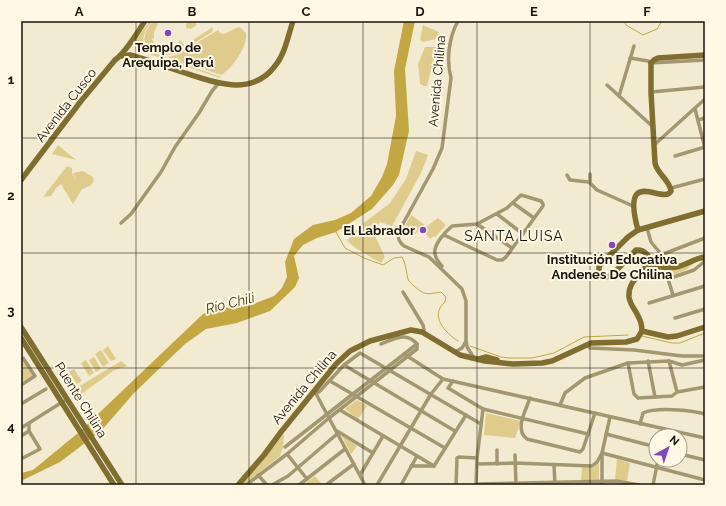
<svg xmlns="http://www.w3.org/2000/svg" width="726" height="506" font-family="Raleway,sans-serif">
<rect width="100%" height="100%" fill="#f2ebd2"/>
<g fill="#dfcc8c">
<path d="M150 21H152C144 32 138 42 151 52L221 77 220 78 137 50 135 48 134 42Z"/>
<path d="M153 21H160L157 23 158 24 154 32V38L152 39 156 47 159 45 165 48H172L173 49 177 47V45L180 40 184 45 183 50C170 60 140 55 145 35 146 30 150 25 153 21Z"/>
<polygon points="192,21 195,22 197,25 191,29 186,28 186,24"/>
<polygon points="423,25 439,32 436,39 423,42 420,40"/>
<polygon points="213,27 212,32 194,43 190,42"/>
<path d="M240 27 246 33C248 46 232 69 221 75L193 65 192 63 190 62 189 65 167 57 173 56 178 54 218 30 220 33 224 34 236 28Z"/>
<polygon points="425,47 437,47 427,86 424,86 420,84 418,64"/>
<polygon points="58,145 76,160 52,154"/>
<polygon points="416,151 428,155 421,173 392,226 380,222 372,234 376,238 385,257 381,263 357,249 347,241 360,226 390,203 406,179"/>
<polygon points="67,166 72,168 72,173 77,181 73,173 83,171 93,177 94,181 90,186 82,189 73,204 61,184 56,188 51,196 43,197"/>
<polygon points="411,215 425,225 415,234 405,226"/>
<polygon points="438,218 446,225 435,237 434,236 430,239 422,230"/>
<polygon points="698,260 686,270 671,276 669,272 666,272 665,270"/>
<polygon points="108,346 116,359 111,361 103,350"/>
<polygon points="101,350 109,363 103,367 95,354"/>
<polygon points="94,357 101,369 96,372 89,360"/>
<polygon points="21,359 34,375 21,382"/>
<polygon points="86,360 94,373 89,376 81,363"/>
<polygon points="121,361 127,366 113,371 80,395 73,390"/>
<polygon points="74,369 82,381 77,384 69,372"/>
<polygon points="68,374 75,386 69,390 61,377"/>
<polygon points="357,400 367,406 358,419 345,409"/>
<polygon points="486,413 521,421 515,438 484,435"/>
<polygon points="284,434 283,447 280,456 243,485 240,485"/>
<polygon points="342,436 357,446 351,454"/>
<polygon points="617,459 630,463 627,481 615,479"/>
<polygon points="599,462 599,480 581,480 582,467 593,468"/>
<polygon points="315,476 323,485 305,485 307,482"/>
</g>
<polygon fill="#c2a742" points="404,21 415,21 405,69 409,131 399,175 393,185 372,209 336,232 317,238 303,245 294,256 299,278 295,287 270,311 237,323 206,329 185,344 134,393 101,431 60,462 21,481 21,473 33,470 78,433 203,314 214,309 251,305 274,296 282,288 287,277 285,262 294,239 313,225 335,220 351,213 371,196 382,177 387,164 396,116 394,71"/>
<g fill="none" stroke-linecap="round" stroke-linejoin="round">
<g stroke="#c2a742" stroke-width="1">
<polyline points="624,21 626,25 643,35 657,29 662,21"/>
<path d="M336 232 345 248 364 258 383 265 394 258 402 257C406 264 406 271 408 279 409 282 412 284 414 286 425 296 428 294 441 292L446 297 445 302C429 315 445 333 458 341"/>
<polyline points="642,336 672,343 680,343 705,333"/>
<polyline points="470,346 501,357 509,358 532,358 554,353 584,337 628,335"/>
</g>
<g stroke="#a29770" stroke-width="3.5">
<path d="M458 21C449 37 446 60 451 78L442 148 433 169 399 231C397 238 399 242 404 246L429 257 462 289 466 301V340L467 347 474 358"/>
<polyline points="630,58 648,61 651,63 705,60"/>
<polyline points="607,85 652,126"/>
<polyline points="651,92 705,87"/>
<polyline points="619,96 634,46"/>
<polyline points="695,109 705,148"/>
<polyline points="698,120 705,118"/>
<polyline points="654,145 705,99"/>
<polyline points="675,156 705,147"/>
<polyline points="590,174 590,183 597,190 633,206"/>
<polyline points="567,175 570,180 589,182"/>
<polyline points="671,188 705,179"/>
<polyline points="513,203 534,218"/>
<polyline points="497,214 523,234"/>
<polyline points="121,223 131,214 161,172 175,147 199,113 212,91 218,84"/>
<polyline points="477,224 512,248"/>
<polyline points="647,228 651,242 661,254 666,253 705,238"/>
<path d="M442 266C439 263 436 259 435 254 433 245 445 232 452 226L477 224 507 208 521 195 541 201 543 204V206L506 257 502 260H497L444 235"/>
<polyline points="403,292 423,325 425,335"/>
<polyline points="673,295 668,279 694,270 704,262 704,257"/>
<polyline points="649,303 705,286"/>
<polyline points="675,318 705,309"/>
<path d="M381 344C394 339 406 331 417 344"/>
<polyline points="587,345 590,348 634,350 682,356 705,356"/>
<polyline points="455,352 462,348 466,341"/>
<polyline points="404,354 443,379 705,438"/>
<polyline points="648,361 655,397"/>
<polyline points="669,361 677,392 705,387"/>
<polyline points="628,363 634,394 638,398 672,396 677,392"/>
<polyline points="344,365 455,431"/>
<polyline points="330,381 445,448"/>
<polyline points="453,381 448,388 483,409 588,434"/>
<polyline points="21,385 35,376 23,358"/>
<polyline points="315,392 365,485"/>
<polyline points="315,393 319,392 344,365 360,353 481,424"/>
<path d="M530 398C526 410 514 430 527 439L580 452 583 449 595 413"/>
<polyline points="21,404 46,389"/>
<polyline points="560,405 565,393 585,378 628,363 669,361 682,365 705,360"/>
<polyline points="340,410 434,466"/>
<path d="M640 424 643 413C656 407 691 410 705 414"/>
<polyline points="21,428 64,401"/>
<polyline points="337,431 373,453"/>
<polyline points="606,434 656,447"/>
<polyline points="21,436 29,431"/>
<polyline points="662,436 664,429"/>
<polyline points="285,447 417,344"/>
<polyline points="497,450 497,464"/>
<polyline points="287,454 307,479"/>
<polyline points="680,454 705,460"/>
<polyline points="515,455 516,484"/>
<polyline points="21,459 40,449 29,431 29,424"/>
<polyline points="477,464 515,463 592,466 597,462 602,453 705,480"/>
<polyline points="554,465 555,485"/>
<polyline points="411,466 433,466"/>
<polyline points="434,466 466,415"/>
<polyline points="258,475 267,485"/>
<polyline points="360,475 383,436"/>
<polyline points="476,484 617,481 639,485"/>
<polyline points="246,485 287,454 329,418 417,349 417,344"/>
<polyline points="272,485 288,476 337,434"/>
<polyline points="299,485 345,449"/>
<polyline points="326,485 354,464"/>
<polyline points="377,485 431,394 443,379"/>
<polyline points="401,485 417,456"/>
<polyline points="456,485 457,458 459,457 477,458"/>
<polyline points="476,485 477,458 483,409"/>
<polyline points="602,485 602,453 610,417"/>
<polyline points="653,485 658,460"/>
</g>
<g stroke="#7f6e30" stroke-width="5.5">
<path d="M121 56 130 55C148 60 165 66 182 72 213 82 251 98 275 66 285 54 288 36 293 21"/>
<path d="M21 180 81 101 115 60C127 51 136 34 145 21"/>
<path d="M638 230C620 164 664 206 671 191 670 180 657 174 655 163L651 92V63L654 60 658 58 705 55"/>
<path d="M648 265C658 267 670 269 680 266 689 263 696 258 705 257"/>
<polyline points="21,327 122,485"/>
<polyline points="642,331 668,337 677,336 705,327"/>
<polyline points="21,338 114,485"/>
<polyline points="479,359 486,357 497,360"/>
<path d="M238 485 264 455 281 432 336 364 350 351 370 341 411 330 422 332 460 355 485 361 513 364 542 363 552 361 591 343 626 342 637 339 642 331C642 326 641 321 638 316 635 309 630 305 629 297 628 281 640 276 647 265 653 257 644 249 636 250L612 275 607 277 601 275 599 271V266L628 237 638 230 705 211"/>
</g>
</g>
<path fill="none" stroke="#17140c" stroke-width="1" stroke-opacity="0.55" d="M136 21V485M249 21V485M363 21V485M477 21V485M590 21V485M21 138H705M21 253H705M21 368H705"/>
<g fill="#8348be" stroke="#fef8e4" stroke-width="1.5">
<circle cx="168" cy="33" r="4"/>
<circle cx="423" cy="230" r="4"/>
<circle cx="612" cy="245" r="4"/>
</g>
<g text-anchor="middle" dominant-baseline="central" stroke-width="4" stroke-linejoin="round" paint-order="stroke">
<g font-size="13" font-weight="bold" fill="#17140c" stroke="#fef8e4">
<text x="168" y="47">Templo de<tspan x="168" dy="15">Arequipa, Perú</tspan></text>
<text x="415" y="230" text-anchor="end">El Labrador</text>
<text x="612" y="259">Institución Educativa<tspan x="612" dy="15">Andenes De Chilina</tspan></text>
</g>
<g font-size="13" fill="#17140c" stroke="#fef8e4">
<text transform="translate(437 81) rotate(-85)">Avenida Chilina</text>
<text transform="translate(66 105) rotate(-52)">Avenida Cusco</text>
<text transform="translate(304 387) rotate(-50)">Avenida Chilina</text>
<text transform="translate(81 400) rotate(58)">Puente Chilina</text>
</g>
<g font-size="14" letter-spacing="1" fill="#17140c" stroke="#fef8e4">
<text x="514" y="236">SANTA LUISA</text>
</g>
<g font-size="14" font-style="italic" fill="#453a0f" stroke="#fef8e4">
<text transform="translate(230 303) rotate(-14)">Río Chili</text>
</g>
</g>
<rect width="726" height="506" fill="none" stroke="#fef8e4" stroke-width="44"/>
<g transform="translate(668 448) rotate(40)"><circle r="19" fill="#fef8e4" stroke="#a29d8e"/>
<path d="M0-3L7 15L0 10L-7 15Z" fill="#8348be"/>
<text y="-6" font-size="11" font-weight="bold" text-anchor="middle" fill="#17140c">N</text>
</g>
<rect x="22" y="22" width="682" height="462" fill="none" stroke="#17140c" stroke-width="1.5"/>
<g font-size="13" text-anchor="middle" font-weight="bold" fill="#17140c">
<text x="79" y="16">A</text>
<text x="192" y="16">B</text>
<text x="306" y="16">C</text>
<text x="420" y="16">D</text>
<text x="534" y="16">E</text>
<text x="647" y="16">F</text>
<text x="11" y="84">1</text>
<text x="11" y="200">2</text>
<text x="11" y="315">3</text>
<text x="11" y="431">4</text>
</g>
</svg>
